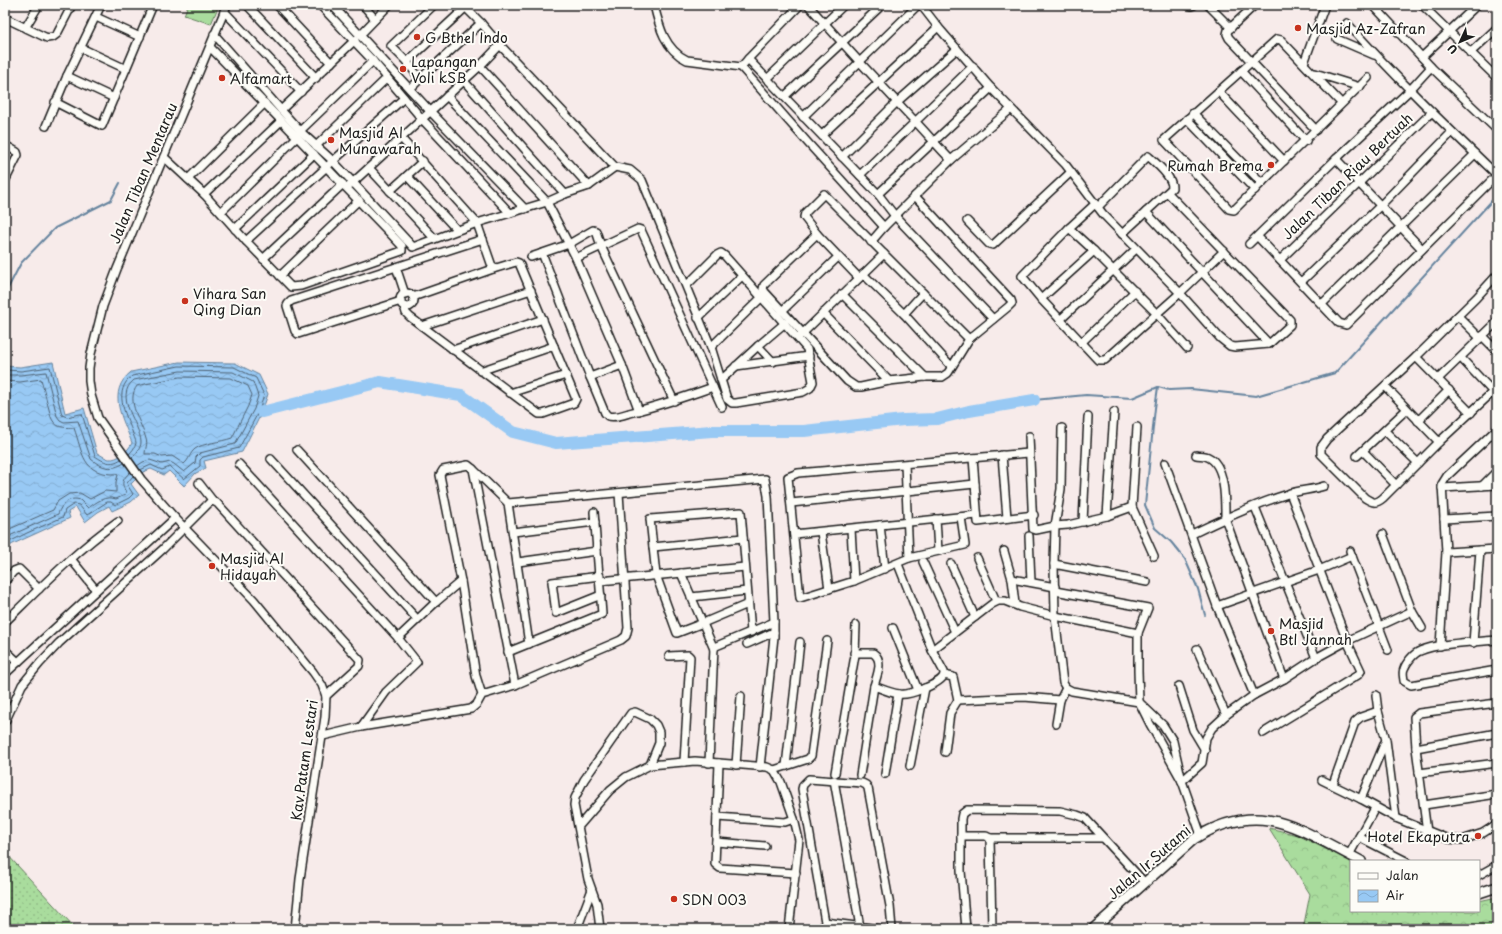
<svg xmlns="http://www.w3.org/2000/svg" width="1502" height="934" font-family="'Playpen Sans',sans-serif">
<defs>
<pattern id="grass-dots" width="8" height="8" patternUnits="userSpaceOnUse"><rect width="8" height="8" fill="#a9dc9d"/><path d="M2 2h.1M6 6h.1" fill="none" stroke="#91bc87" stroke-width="1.8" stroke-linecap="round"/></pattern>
<pattern id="forest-crowns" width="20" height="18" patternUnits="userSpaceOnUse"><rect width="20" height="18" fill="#a9dc9d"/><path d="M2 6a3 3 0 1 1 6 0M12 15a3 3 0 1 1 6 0" fill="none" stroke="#91bc87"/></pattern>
<pattern id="water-waves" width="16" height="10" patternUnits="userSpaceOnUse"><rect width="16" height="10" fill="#98c9f4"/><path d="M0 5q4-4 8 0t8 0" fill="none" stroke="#82acd1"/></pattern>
</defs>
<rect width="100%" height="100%" fill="#f7ebea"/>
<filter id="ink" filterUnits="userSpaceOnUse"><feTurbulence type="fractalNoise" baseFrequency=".025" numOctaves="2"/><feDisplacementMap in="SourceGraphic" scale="8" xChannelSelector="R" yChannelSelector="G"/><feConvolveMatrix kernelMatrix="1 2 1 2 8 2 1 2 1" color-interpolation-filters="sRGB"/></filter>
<g filter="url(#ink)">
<polygon fill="url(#grass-dots)" stroke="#627c5c" points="5,852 76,929 5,929"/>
<polygon fill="url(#forest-crowns)" stroke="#627c5c" points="1269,828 1298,835 1351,862 1351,911 1479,911 1479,901 1497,897 1497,929 1303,929 1310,894"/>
<polygon fill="#a9dc9d" stroke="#627c5c" points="188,5 219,5 211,24 184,15"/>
<path fill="url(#water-waves)" stroke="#66849e" d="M53 362 65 413 84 408 97 453C101 455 105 458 109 459 118 460 128 451 132 443 123 419 106 392 131 372L179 362 235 363 259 375 268 394 262 412 242 452 204 461 206 468 196 473 184 486 169 471 164 475 151 469 143 472 131 484 139 495 131 502 112 511 109 506 98 512 85 522 76 507 68 512 70 518 13 544 5 549V366L20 367Z"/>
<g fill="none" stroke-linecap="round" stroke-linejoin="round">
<g stroke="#4e6172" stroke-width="1">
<path d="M5 370 21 371 50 367 62 415 67 417 80 414H82L95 456C104 462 111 466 121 459"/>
<path d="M5 375H21L46 372 57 416 60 420 64 422 78 421 91 459C102 468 112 471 124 463"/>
<path d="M180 377 231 378 248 386 252 395 248 406 232 438C221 442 203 443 195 449 189 454 190 459 184 464L172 456 162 457 155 454H145C145 449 148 444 146 439 142 423 125 401 137 386Z"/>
<path d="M5 381 20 382 41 379 51 417C56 429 64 427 74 428 83 453 82 475 116 474L118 475 116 482V492L105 491 90 499 80 493 69 494 58 501 53 510 5 531"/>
<path d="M129 454C132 451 135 448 136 443 136 440 133 435 132 431 125 413 113 391 132 376L179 366 234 367 256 378 264 395 259 411 239 448 203 457 200 460V466L184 479 170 467 162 470 151 465 140 470"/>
<path d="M132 458C136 454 141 448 141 442 140 423 113 397 134 380L180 371 233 372 253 382 258 396 254 409 235 444 200 453 196 457 195 463 184 472 174 464 170 462 162 464 150 460 143 462 137 466"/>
<path d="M5 538 58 514C61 505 69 496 80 500L88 508C97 502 105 495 116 499L125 495 126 492C120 483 123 479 130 472"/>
<polyline points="5,544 27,533 63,517 65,510 74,504 79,505 87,515 107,502 111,502 115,505 129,498 133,494 128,486 127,483 133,476"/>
</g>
<g stroke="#66849e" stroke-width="2">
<polyline points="5,294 21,263 55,228 111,200 120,183"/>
<polyline points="1158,387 1155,408 1145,505 1155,528 1171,542 1185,559 1198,589 1205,615"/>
<polyline points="1034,400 1086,395 1132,398 1158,387 1169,390 1191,389 1256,396 1335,373 1497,195"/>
</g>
<polyline stroke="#98c9f4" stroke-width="12" points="262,412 380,382 461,395 513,432 556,443 712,431 804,431 903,420 937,419 969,411 1034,400"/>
<defs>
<g id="minor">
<polyline points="227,5 117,269 103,306 91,354 89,368 89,381 91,395 98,418 141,479 175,518 254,600 313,672 322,685 326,696 325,717 300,879 295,929"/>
<polyline points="247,5 316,78"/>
<polyline points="277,5 331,63"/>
<polyline points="320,5 373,61 422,119 510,213"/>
<polyline points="332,5 430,111 525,209"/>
<polyline points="363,5 375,19"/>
<polyline points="463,5 481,23 500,45 615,167 630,170 642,180 711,347 727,399 732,403 736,403 803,392 810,388 813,382 807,349 725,256 721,253 717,255 686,286"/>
<path d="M654 5C659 26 665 50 687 60L741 67 748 59 800 5"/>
<path d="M808 5C842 43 876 80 911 117 925 131 937 146 951 160"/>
<polyline points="921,5 938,27 991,88 1065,164 1103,214 1180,293 1220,338 1230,346 1235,347 1269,344 1290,325 1290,320 1168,193"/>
<polyline points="1187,5 1191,6 1194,5"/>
<polyline points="1208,5 1231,28"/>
<polyline points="1255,5 1228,30 1227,34 1229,38 1316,130"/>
<polyline points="1373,5 1431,67 1497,130"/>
<polyline points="1422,5 1497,78"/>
<polyline points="224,11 301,92"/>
<polyline points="96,17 140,37"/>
<polyline points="5,18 47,38 53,37 57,34 72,5"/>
<path d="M1347 23C1395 77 1446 126 1497 175"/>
<polyline points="25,28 39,5"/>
<polyline points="214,34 281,110 300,131 333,161 413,247 477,223 547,202 565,194 589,186 615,167"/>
<polyline points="360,35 389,5"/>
<polyline points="1337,39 1374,55"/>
<polyline points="81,48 126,69"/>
<polyline points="1470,53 1497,28"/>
<polyline points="1422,57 1477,5"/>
<polyline points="748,59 878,194 895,216 993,319"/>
<polyline points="407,62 465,8"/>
<polyline points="1304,63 1325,5"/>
<polyline points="480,66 589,186"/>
<polyline points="741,67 808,143 884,227"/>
<polyline points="1241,71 1306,141"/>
<polyline points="1315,73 1360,87"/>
<polyline points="67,76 114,98"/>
<polyline points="420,79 407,62 391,46 434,5"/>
<polyline points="767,79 844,5"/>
<polyline points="464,81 565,194"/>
<polyline points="410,89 420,79 481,23"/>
<polyline points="1219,92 1284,161"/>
<polyline points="447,96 547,202 576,258 622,365 639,411"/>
<polyline points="785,96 882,5"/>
<polyline points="55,102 102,126 153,5"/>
<polyline points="1341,103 1281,40 1277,39 1164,140 1229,209 1234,210 1368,78"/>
<polyline points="281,110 355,40"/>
<polyline points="1193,113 1262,183"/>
<polyline points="803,117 918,5"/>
<polyline points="1187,119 1255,190"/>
<polyline points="46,126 67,76 101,5"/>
<polyline points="300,131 373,61"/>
<polyline points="822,135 938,27"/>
<polyline points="401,138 477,223 493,269 413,297"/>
<polyline points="5,145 17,152 18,155 5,181"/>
<polyline points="316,146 387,78"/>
<polyline points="164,157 204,194 246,241 291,287 301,286 402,251 402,246 387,230 210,47"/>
<polyline points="842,157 897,102 957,49"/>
<polyline points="1336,159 1422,249"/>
<polyline points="369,168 434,238"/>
<polyline points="860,175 973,66"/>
<polyline points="407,176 457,230"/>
<polyline points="188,179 265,103"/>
<polyline points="350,185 480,66 500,45"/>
<polyline points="390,191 423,161"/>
<polyline points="204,194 281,121"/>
<polyline points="878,194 991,88"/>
<polyline points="1095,204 1069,228 1022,276 1041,299 1098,360 1105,360 1180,293 1224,251"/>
<path d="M1098 207 1148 156C1156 163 1173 177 1172 188L1122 234"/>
<polyline points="221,212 297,137"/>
<polyline points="1146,212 1269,344"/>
<polyline points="967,221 989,244 993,245 1071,172"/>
<polyline points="235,229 314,154"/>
<polyline points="817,234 764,285 763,289 765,292 847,381 856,387 861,387 889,381 925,377 942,377 948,373 969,339 1008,307 1012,303 1011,300 915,196"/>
<polyline points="1258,237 1339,323 1346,325 1497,175"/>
<polyline points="246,241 333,161 404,98"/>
<polyline points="871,242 884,227 951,160 1011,109"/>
<polyline points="1249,244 1336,159 1410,90 1431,67"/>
<polyline points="1094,251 1156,313 1187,348"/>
<path d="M542 253 590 377 605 413 608 416C615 418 623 415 629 413 658 406 685 397 713 387"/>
<polyline points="531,257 569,244 593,230 596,231 601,246 674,401"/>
<polyline points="576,258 638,229 641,230 722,407"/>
<polyline points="263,259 343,184"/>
<polyline points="1280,260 1432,112"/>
<polyline points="396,267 405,294"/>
<polyline points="863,274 904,314 951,366"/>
<path d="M1497 275 1476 298 1416 357 1327 439 1321 447V454L1365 498C1373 503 1376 504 1383 498L1439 442 1497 388"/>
<polyline points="280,276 359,200"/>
<polyline points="859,278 817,234 804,217 805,213 824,194 969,339"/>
<polyline points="1301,282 1381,205 1452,132"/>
<circle cx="407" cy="300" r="7"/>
<polyline points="842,294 925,377"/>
<polyline points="1041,299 1094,251 1069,228"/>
<polyline points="401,301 298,334 295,331 287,306 288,304 291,301 483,239"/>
<polyline points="1322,304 1475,154"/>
<polyline points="404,306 406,313 410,317 539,414 543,414 574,403 576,399 519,263 516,262 493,269"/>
<polyline points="782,311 838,257"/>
<polyline points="823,313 889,381"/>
<polyline points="904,314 923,293"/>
<polyline points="1458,316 1480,338"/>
<polyline points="698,318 742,276"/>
<polyline points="1060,320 1136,249"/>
<polyline points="422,326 531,290"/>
<polyline points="801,335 884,254"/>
<polyline points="1482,336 1497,351"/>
<polyline points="1081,343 1135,291"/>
<polyline points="758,346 773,362"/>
<polyline points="711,347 761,298"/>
<polyline points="453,350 543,319"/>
<polyline points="1416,357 1471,413"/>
<polyline points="1461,358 1493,392"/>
<polyline points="736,366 809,356"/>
<polyline points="480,371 554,346"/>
<polyline points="590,377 622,365"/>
<polyline points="1438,379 1497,322"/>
<polyline points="721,380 758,346 785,323"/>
<polyline points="1385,386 1439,442"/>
<polyline points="510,393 566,375"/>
<polyline points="1418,421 1449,390"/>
<polyline points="1137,427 1132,507 1154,556"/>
<polyline points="1062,428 1061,489 1055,526 1054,564 1055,616 1063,683 1066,688 1072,691 1139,702 1163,725 1173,741 1182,781 1201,835"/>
<polyline points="1385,431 1418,463"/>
<polyline points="1029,436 1033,529 1036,530 1055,526 1068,525 1107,516 1132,507"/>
<polyline points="297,450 436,602"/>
<polyline points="1363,451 1396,485"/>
<polyline points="1002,455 1007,518"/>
<path d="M1196 455C1199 456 1205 455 1208 457 1226 465 1225 502 1225 518L1284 679"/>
<polyline points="1357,456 1406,410"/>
<polyline points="973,458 978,522 1034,515"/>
<polyline points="271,459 417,619"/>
<polyline points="1165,463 1217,606 1254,695"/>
<polyline points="239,464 398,638 417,662 386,692 361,727"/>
<polyline points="905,464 909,558 854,581 800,598 788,477 798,473 1029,453"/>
<polyline points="473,469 508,503 529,644"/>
<polyline points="199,483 213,501"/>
<polyline points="1482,486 1497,471"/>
<polyline points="1442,488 1497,485"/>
<polyline points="508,503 765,479 768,496 774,622 714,647 709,763"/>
<polyline points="791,503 975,484"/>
<polyline points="1255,507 1316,658"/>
<polyline points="1107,516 1114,412"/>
<polyline points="936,519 938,551"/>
<polyline points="1444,519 1497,516"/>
<polyline points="1083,522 1088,417"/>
<polyline points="880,525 885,569"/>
<polyline points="851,529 854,581"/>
<polyline points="513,532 595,522"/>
<polyline points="821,532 829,589"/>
<polyline points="794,534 977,515"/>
<path d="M1192 534C1223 519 1255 504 1288 494 1300 490 1312 490 1324 486"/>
<polyline points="1383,534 1412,611 1422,628"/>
<polyline points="1029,536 1031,582"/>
<polyline points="653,547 743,538"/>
<polyline points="1004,551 1012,579 1015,604"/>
<polyline points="1350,551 1388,650"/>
<polyline points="1446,552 1497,549"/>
<polyline points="909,558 965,545 961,517"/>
<polyline points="977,558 996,601"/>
<polyline points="71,559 96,590"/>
<polyline points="518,562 597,551"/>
<polyline points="923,562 955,632"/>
<polyline points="898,564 932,650"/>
<polyline points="951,564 975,617"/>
<polyline points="1054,564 1147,582"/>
<polyline points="681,573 714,649"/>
<polyline points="600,576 552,582 556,613 601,595"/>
<polyline points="1012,579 1055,587"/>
<polyline points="5,581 14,571 19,569 39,589"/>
<polyline points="600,581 745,567"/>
<polyline points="1055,591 1148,608 1138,633"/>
<polyline points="691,597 747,591"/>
<polyline points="748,604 703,623 677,633 656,575 650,519 741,512 751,632"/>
<polyline points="1217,606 1319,570 1352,556"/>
<path d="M5 622C41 587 77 550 118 521"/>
<polyline points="893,628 918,690"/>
<polyline points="398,638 436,602 461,581"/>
<path d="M1497 640C1476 642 1438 643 1420 651 1414 653 1406 663 1404 669 1402 673 1404 678 1404 681L1411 685 1497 670"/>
<polyline points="1473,643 1480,550"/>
<polyline points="747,644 774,632"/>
<polyline points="1440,646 1446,552 1442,484 1447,476 1497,429"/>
<polyline points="1197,649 1226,715"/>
<polyline points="5,650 18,662"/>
<polyline points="508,652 602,614 594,512"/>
<path d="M854 653H873C884 660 877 675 874 686"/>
<polyline points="669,656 688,655 690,657 684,762"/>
<polyline points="5,674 175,518"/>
<polyline points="944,675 953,677 958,700 950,713 945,752"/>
<polyline points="515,685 621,640 626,636 628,628 619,493"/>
<polyline points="1179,686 1193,730 1205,750"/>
<polyline points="1376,695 1378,711 1386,740 1396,818"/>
<polyline points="958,700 1024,697 1060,700"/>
<polyline points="5,722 22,685 40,663 59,643 163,549 210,502 213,501 217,503 360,660 359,666 326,696"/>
<polyline points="1056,724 1060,700 1066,688"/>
<polyline points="1263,733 1358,675 1361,671 1347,641 1290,493"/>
<polyline points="323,736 361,727 471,709 477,704 482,695 515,685 474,474 473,469 468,465 443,470 440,475 461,581 476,676 482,695"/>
<polyline points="1416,748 1497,733"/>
<polyline points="719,763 715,864 720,868 796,873"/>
<polyline points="650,765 695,761 767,767 774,770 781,782 794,819 799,840 789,929"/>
<polyline points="736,765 741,696"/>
<polyline points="786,766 800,642"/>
<polyline points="910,766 925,688"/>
<polyline points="760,767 774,637 774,622"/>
<polyline points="774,770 808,759 811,756 827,641"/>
<polyline points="835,773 855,655 856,625"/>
<polyline points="1419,773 1497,763"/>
<polyline points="885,774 898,694"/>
<path d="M860 775 874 686C882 689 891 693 899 694 908 696 941 684 944 675V672L932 650 992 604 998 601H1005L1020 607 1055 616 1138 633V671L1139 702 1150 724 1182 781"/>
<polyline points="834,780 860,927"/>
<polyline points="1322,780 1361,799 1396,818 1448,839 1462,840 1483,833 1497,824"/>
<polyline points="1182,781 1202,763 1206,738 1212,728 1226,715 1254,695 1284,679 1316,658 1347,641 1412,611"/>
<polyline points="1333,784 1355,722 1361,717 1378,711"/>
<polyline points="1361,799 1385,742"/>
<polyline points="1424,805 1497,794"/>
<polyline points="717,817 785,822 794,819"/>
<polyline points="579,826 610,790 626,777 650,765 659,743 659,732 656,725 650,719 635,712 631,713 584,780 575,798 574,805 588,879 597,904 600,929"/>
<polyline points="1427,832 1416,748 1414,717 1419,713 1497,703"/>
<polyline points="961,836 986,836 990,838 1102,838"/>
<polyline points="1359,837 1406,861"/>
<polyline points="990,838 992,929"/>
<polyline points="716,842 765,846"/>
<polyline points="1349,855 1375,808"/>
<polyline points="1479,875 1497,865"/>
<polyline points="577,929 591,892"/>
<polyline points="879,929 825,922 802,789 803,785 809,779 862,783 866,785 868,788 890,906 892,929"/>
<polyline points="966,929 961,871 961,819 962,814 967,810 1060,811 1077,815 1085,818 1145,883"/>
</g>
<g id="tertiary">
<polyline points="1479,893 1497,887"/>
<path d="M1093 929 1194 839C1262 796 1301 831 1361 861"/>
</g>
</defs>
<use href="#minor" stroke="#1c1c1c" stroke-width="10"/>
<use href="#tertiary" stroke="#1c1c1c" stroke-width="12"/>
<use href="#minor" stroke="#fdfcf7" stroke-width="7"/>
<use href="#tertiary" stroke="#fdfcf7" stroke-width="9"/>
</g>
</g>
<g fill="#c8321e" stroke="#fdfcf7" stroke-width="1.5">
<circle cx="1298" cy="28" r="4"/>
<circle cx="417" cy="37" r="4"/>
<circle cx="403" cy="69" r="4"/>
<circle cx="222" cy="78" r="4"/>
<circle cx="331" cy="140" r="4"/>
<circle cx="1271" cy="165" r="4"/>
<circle cx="185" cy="301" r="4"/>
<circle cx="212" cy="566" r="4"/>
<circle cx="1271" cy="631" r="4"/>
<circle cx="1478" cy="836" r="4"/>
<circle cx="674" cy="899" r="4"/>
</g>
<g text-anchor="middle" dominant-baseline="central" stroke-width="4" stroke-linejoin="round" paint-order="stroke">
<g font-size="14" fill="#1c1c1c" stroke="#fdfcf7" text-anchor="start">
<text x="1306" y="28">Masjid Az-Zafran</text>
<text x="425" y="37">G Bthel Indo</text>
<text x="411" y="61">Lapangan<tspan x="411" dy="16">Voli kSB</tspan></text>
<text x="230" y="78">Alfamart</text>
<text x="339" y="132">Masjid Al<tspan x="339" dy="16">Munawarah</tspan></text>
<text x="1263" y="165" text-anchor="end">Rumah Brema</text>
<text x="193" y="293">Vihara San<tspan x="193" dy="16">Qing Dian</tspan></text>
<text x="220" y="558">Masjid Al<tspan x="220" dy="16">Hidayah</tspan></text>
<text x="1279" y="623">Masjid<tspan x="1279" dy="16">Btl Jannah</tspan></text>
<text x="1470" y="836" text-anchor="end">Hotel Ekaputra</text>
<text x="682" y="899">SDN 003</text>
</g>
<g font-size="14" fill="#1c1c1c" stroke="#fdfcf7">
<text transform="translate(143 173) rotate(-67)">Jalan Tiban Mentarau</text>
<text transform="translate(1347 176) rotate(-44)">Jalan Tiban Riau Bertuah</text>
<text transform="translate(304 760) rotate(-82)">Kav.Patam Lestari</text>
<text transform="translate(1149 862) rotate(-41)">Jalan Ir.Sutami</text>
</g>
</g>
<rect width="1502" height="934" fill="none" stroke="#fdfcf7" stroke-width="20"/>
<rect x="10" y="10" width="1482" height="914" fill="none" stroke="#1c1c1c" stroke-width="1.5" filter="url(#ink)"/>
<rect x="1350" y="860" width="130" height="52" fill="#fdfcf7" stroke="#a3a29f"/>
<rect x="1358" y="873" width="20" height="6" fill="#fdfcf7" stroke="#a3a29f"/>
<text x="1386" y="880" font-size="12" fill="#1c1c1c">Jalan</text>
<rect x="1358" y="890" width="20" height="12" fill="url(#water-waves)" stroke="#a3a29f"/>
<text x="1386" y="900" font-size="12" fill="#1c1c1c">Air</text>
<g transform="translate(1460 42) rotate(226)" stroke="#fdfcf7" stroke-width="3" paint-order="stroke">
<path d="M0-3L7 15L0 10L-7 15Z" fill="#1c1c1c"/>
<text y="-6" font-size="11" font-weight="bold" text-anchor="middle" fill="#1c1c1c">U</text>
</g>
</svg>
